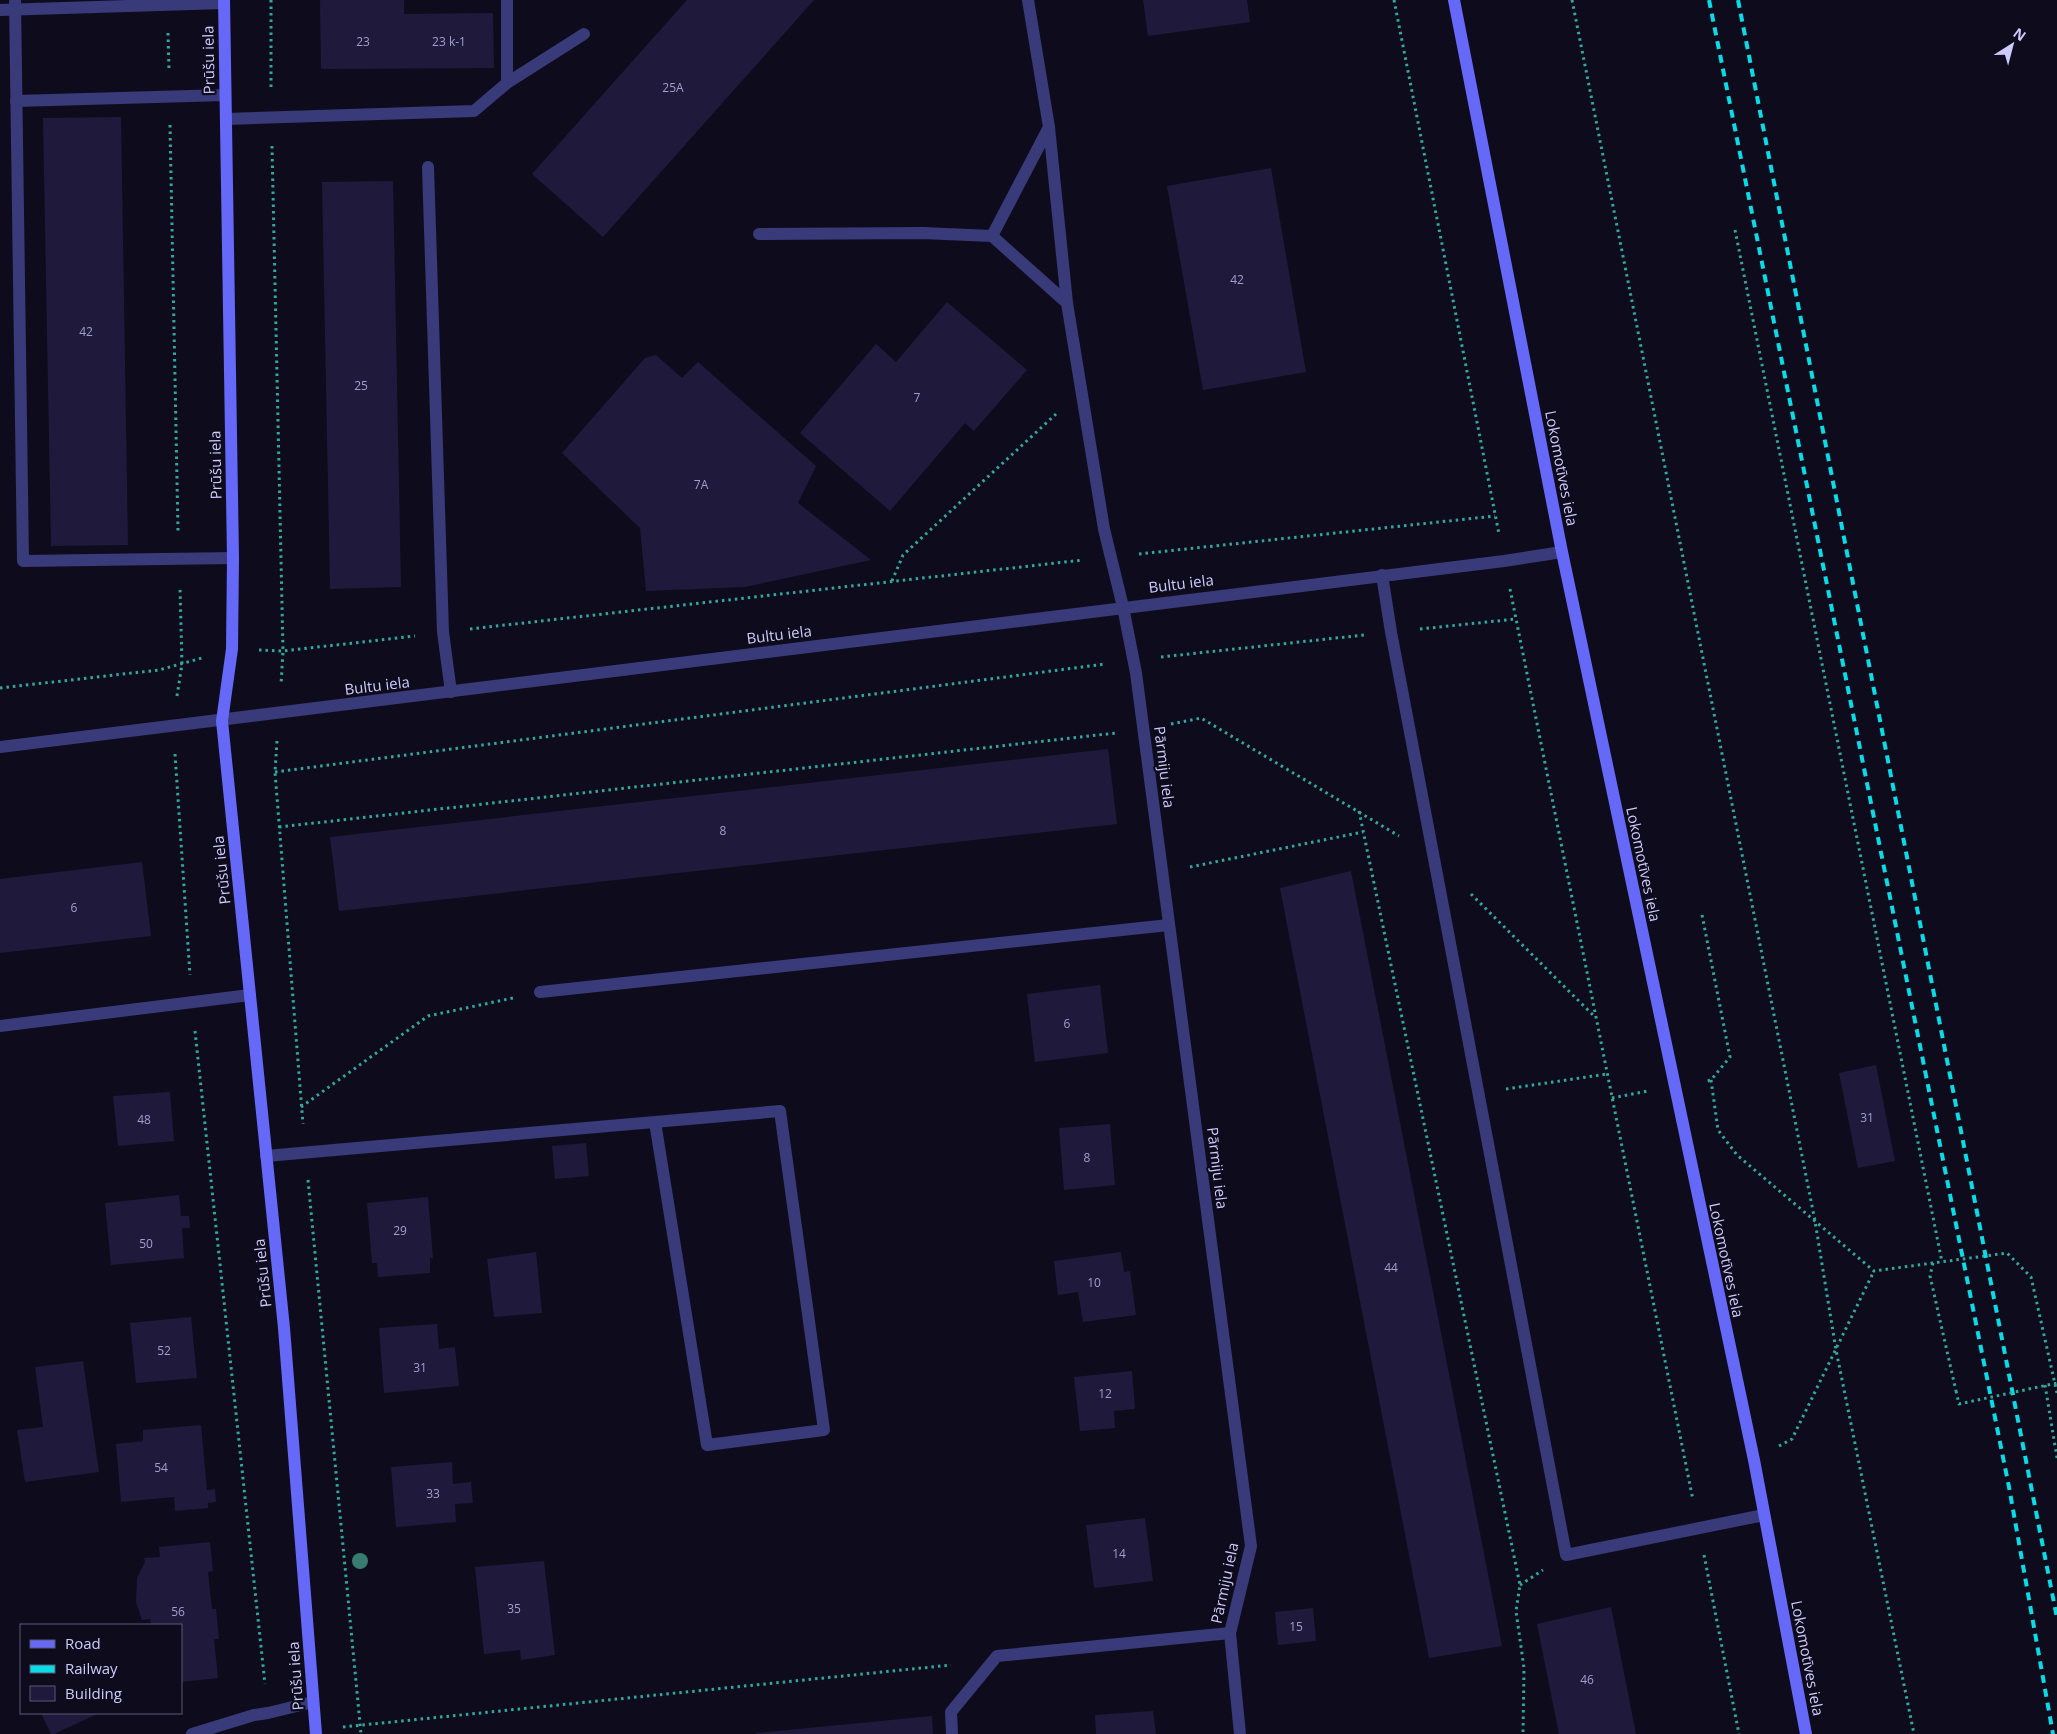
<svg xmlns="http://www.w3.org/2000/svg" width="2057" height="1734" font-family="'Open Sans',sans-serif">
<rect width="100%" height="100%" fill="#0e0c1c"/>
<g fill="#1f193c">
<polygon points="320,0 404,0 404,14 493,13 494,68 321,69"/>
<polygon points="687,0 814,0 603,237 532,174"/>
<polygon points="1143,0 1247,0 1250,22 1148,36"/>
<polygon points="121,117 128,545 51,546 43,118"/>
<polygon points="1271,168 1306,372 1203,390 1167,186"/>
<polygon points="393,181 401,587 330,589 322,182"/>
<polygon points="947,302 1027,370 974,431 965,423 890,511 800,433 876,344 896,362"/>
<polygon points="656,355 682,378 698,362 816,466 798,503 871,560 745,587 646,591 640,528 562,453 645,358"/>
<polygon points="1108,749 1117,824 339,911 330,837"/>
<polygon points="142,862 151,936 0,953 0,879"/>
<polygon points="1351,871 1502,1646 1429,1658 1280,888"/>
<polygon points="1100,985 1108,1053 1035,1062 1027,994"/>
<polygon points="1876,1065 1895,1161 1858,1168 1839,1073"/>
<polygon points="170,1092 174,1141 118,1146 113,1096"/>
<polygon points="1110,1124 1115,1185 1064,1190 1059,1128"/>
<polygon points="586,1143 589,1176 555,1179 552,1146"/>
<polygon points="179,1195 181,1216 189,1216 190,1228 182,1228 184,1258 111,1265 105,1203"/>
<polygon points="428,1197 433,1258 430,1258 430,1273 378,1277 377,1263 372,1263 367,1203"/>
<polygon points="536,1252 542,1313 494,1317 487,1259"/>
<polygon points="1121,1252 1124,1272 1130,1271 1136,1315 1083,1322 1078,1292 1058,1295 1054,1261"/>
<polygon points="191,1317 197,1378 136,1383 130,1323"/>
<polygon points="437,1324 439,1349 455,1347 459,1386 384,1393 379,1328"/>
<polygon points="83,1361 99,1472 25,1482 17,1430 43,1427 35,1367"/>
<polygon points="1132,1371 1135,1409 1114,1411 1115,1428 1080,1431 1074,1377"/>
<polygon points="201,1425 207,1490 215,1489 216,1502 208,1503 208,1508 175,1511 174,1497 121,1502 116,1444 143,1441 143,1430"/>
<polygon points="452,1462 453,1484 471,1482 473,1503 455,1504 456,1522 396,1527 391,1467"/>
<polygon points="1145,1518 1153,1581 1094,1588 1086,1525"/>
<polygon points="210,1542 213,1571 208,1572 212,1609 216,1609 219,1639 214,1639 218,1678 181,1682 181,1625 151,1625 150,1619 142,1620 136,1602 137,1578 145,1562 144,1558 160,1557 159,1547"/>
<polygon points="544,1561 555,1655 521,1660 520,1650 484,1654 475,1567"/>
<polygon points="1611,1607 1636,1734 1559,1734 1537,1624"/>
<polygon points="1313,1608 1316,1641 1278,1645 1275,1612"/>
<polygon points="1153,1711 1156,1734 1096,1734 1095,1715"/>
<polygon points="41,1713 99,1713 54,1734 51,1734"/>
<polygon points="932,1716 933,1734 756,1734 756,1733"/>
</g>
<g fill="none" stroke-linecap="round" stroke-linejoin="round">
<g stroke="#32a89c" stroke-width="3" stroke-dasharray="2.5 4" stroke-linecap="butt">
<polyline points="271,0 271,90"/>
<polyline points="1394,0 1499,534"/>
<polyline points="1572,0 1815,1221 1836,1350 1914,1734"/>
<polyline points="168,33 169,69"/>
<polyline points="170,125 178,531"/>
<polyline points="272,146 283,651 281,685"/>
<polyline points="1735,230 1942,1262"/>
<polyline points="1139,554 1495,516"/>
<polyline points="892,581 903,555 1056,414"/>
<polyline points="1510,589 1693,1500"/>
<polyline points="470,629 1083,560"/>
<polyline points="1420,629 1516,619"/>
<polyline points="259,650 283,651 415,636"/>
<polyline points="1161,657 1364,635"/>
<polyline points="0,688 159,670 202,658"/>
<polyline points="177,696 182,664 180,588"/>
<polyline points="1171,724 1201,718 1399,836"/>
<polyline points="277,741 275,772 303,1124"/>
<polyline points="175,754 190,975"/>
<polyline points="275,772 1105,664"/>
<polyline points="1359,811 1520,1585 1516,1611 1524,1668 1523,1734"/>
<polyline points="279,827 1116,733"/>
<polyline points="1190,867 1363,832"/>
<polyline points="1471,894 1595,1017"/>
<polyline points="1702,915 1730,1057 1711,1080 1704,1082"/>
<polyline points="195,1031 265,1684"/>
<polyline points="1711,1080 1718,1130 1737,1155 1874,1271 2007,1253 2031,1277 2057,1393"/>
<polyline points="1506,1089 1607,1074"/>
<polyline points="1612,1098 1648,1091"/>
<polyline points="301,1107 428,1016 513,998"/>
<polyline points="308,1180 361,1734"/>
<polyline points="1933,1263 1930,1276 1956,1391"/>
<polyline points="2045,1385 2057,1458"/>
<polyline points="1779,1446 1792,1439 1874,1271"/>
<polyline points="1704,1555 1739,1734"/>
<polyline points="1520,1585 1543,1570"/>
<polyline points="343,1727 951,1665"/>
</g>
<g stroke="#393a79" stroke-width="12">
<polyline points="507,83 584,34"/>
<polyline points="428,167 443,632 451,692"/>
<polyline points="759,234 923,233 992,236 1049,127"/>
<polyline points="992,236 1067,303"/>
<polyline points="540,992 1169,925"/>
<polyline points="266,1156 780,1111 824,1430 707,1445 655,1122"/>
<polyline points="952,1734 951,1712 997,1656 1230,1633"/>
</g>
<g stroke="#393a79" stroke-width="12">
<polyline points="15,0 23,561 233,558"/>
<polyline points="1028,0 1049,127 1067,303 1104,529 1123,607 1136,673 1251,1546 1230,1633 1240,1734"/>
<polyline points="0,10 224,3"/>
<polyline points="16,101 225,95"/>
<polyline points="226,119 474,111 507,83 507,0"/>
<polyline points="1382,575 1391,632 1566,1555 1764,1515"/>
<polyline points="0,747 1504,561 1562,552"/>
<polyline points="0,1026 250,995"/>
<polyline points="192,1734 254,1715 268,1713 313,1702"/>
</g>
<g stroke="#6668f8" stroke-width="12">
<polyline points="224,0 233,558 232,649 222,721 284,1328 316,1734"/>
<polyline points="1454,0 1562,552 1754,1460 1806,1734"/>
</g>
<g stroke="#0bdae7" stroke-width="4" stroke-dasharray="8 6" stroke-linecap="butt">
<polyline points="1709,0 2009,1487 2053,1734"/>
<polyline points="1738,0 2057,1618"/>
</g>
<polyline stroke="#32a89c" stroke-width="3" stroke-dasharray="2.5 4" stroke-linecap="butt" points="1956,1391 1959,1404 2057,1383"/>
</g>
<circle fill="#387c6f" cx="360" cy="1561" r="8"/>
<g text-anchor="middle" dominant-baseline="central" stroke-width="4.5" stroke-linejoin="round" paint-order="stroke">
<g font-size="12" fill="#a29ecc">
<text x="363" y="41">23</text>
<text x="449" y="41">23 k-1</text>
<text x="673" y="87">25A</text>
<text x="1237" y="279">42</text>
<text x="86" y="331">42</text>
<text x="361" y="385">25</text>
<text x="917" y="397">7</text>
<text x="701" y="484">7A</text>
<text x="723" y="830">8</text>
<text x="74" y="907">6</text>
<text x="1067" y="1023">6</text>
<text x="1867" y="1117">31</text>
<text x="144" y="1119">48</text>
<text x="1087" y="1157">8</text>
<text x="400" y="1230">29</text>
<text x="146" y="1243">50</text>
<text x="1391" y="1267">44</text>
<text x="1094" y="1282">10</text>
<text x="164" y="1350">52</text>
<text x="420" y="1367">31</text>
<text x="1105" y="1393">12</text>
<text x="161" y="1467">54</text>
<text x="433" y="1493">33</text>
<text x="1119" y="1553">14</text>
<text x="514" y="1608">35</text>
<text x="178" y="1611">56</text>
<text x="1296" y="1626">15</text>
<text x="1587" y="1679">46</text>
</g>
<g font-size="15" fill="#cecafc" stroke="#0e0c1c">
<text transform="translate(208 60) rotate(-91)">Prūšu iela</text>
<text transform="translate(215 465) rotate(-91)">Prūšu iela</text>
<text transform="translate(1562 468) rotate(79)">Lokomotīves iela</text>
<text transform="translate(1181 583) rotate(-7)">Bultu iela</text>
<text transform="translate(779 634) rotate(-7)">Bultu iela</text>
<text transform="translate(377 685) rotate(-7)">Bultu iela</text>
<text transform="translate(1165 767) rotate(83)">Pārmiju iela</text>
<text transform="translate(1644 864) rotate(78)">Lokomotīves iela</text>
<text transform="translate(221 870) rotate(-96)">Prūšu iela</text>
<text transform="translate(1218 1168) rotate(83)">Pārmiju iela</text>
<text transform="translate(1727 1260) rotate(78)">Lokomotīves iela</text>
<text transform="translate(262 1273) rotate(-96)">Prūšu iela</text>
<text transform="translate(1224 1583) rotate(-78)">Pārmiju iela</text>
<text transform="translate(1808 1658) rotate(79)">Lokomotīves iela</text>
<text transform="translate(295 1676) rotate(-94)">Prūšu iela</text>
</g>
</g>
<rect x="20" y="1624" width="162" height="90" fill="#0e0c1c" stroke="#5b5876"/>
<rect x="30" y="1640" width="25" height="8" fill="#6668f8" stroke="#5b5876"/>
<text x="65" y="1649" font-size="15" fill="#cecafc">Road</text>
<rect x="30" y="1665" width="25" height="8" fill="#0bdae7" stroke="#5b5876"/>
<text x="65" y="1674" font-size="15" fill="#cecafc">Railway</text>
<rect x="30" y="1686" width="25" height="15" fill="#1f193c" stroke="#5b5876"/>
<text x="65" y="1699" font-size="15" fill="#cecafc">Building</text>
<g transform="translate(2012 45) rotate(36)" stroke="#0e0c1c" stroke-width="4" paint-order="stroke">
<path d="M0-4L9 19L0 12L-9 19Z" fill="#cecafc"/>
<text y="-8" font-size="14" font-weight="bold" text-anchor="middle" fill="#cecafc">N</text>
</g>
</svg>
